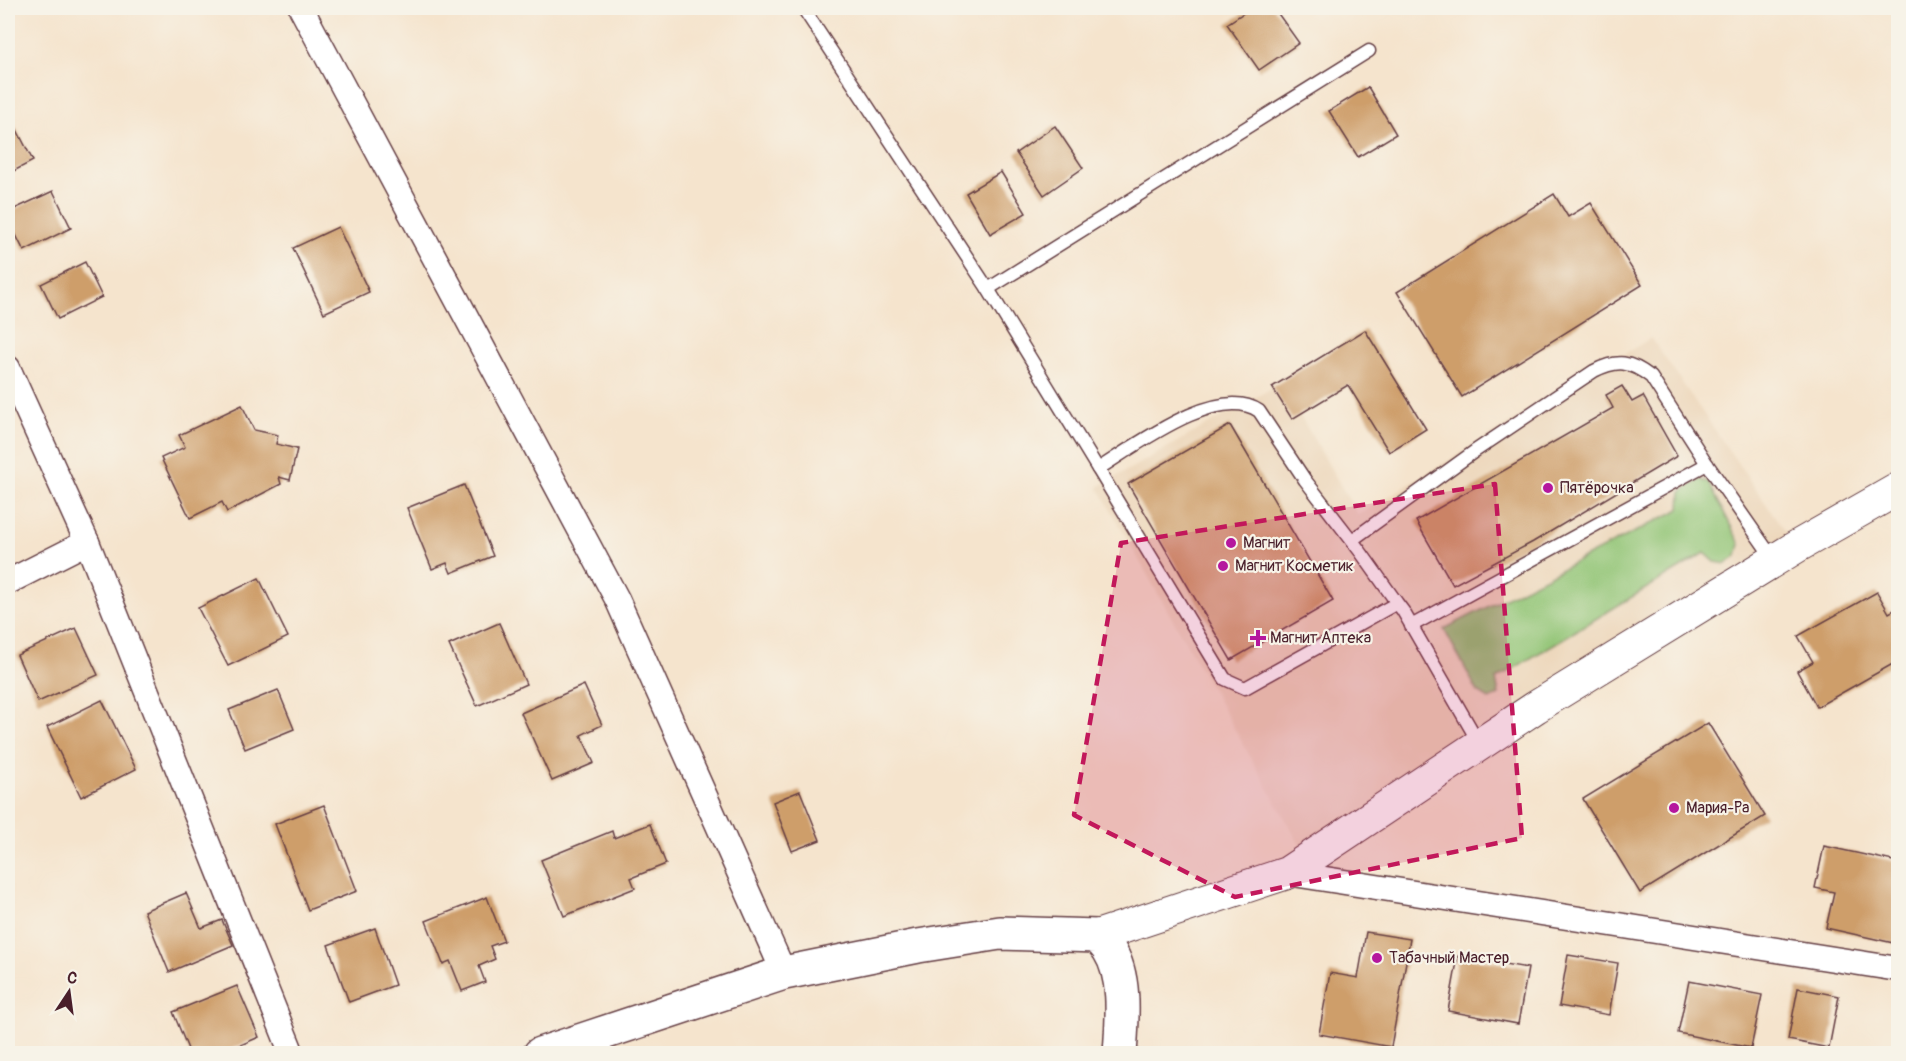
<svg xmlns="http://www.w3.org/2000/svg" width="1906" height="1061" font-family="Pangolin,sans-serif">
<rect width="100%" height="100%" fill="#f7f3e8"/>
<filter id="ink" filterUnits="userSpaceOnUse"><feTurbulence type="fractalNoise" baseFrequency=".0167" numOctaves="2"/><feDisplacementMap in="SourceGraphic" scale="12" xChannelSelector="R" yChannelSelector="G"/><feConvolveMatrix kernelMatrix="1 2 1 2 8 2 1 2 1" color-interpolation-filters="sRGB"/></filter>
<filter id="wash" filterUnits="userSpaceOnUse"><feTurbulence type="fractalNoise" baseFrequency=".008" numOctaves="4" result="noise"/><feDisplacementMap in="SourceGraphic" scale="24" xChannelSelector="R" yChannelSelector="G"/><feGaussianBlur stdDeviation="1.35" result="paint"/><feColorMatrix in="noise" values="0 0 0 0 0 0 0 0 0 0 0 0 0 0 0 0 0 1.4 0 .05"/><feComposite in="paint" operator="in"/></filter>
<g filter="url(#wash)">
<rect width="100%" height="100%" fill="#f5e4cd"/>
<polygon fill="#edd7bb" points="1651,338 1796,547 1308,859 1098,487 1281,383 1358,515"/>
<polygon fill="#91c475" stroke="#6e7250" stroke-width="1.5" points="1700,479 1709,483 1740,544 1737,556 1726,564 1715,562 1705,553 1496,679 1499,695 1489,699 1478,692 1444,629 1680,509 1681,492"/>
<g id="blocks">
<g fill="#ce9e6a">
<polygon points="1251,8 1274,8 1299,43 1259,70 1227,24"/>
<polygon points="1368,87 1396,134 1358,157 1329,111"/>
<polygon points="15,126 33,161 8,174 8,129"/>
<polygon points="1055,126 1083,168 1044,195 1016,153"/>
<polygon points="1001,172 1026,213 990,234 966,193"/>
<polygon points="53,191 71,228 24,251 8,219 8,212"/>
<polygon points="1554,194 1568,217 1591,203 1642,285 1462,397 1397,292"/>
<polygon points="338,227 369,292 324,313 293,248"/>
<polygon points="85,262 102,297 58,319 41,284"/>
<polygon points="1365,330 1426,429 1389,452 1348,385 1292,419 1272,387"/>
<polygon points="1622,386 1632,402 1643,396 1677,456 1533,542 1453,585 1416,521 1613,408 1606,395"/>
<polygon points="242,405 254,430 278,435 276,444 297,449 290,480 279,477 281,484 227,512 222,502 190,518 161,458 185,447 179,435"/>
<polygon points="1230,425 1333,601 1231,660 1128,484"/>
<polygon points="464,485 493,556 451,573 447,563 432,569 407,508"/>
<polygon points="259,578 288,637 228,666 198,608"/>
<polygon points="1877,592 1889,613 1898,608 1898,661 1817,707 1797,671 1813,662 1798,636"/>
<polygon points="499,623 526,684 477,706 449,645"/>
<polygon points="76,628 98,675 38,702 17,655"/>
<polygon points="584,685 602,725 581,735 594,763 552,781 521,713"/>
<polygon points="278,690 294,729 245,749 229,710"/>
<polygon points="102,700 136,769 81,797 47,727"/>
<polygon points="1708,723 1765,816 1640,893 1583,799"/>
<polygon points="800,791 820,840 792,851 773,802"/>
<polygon points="324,805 357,891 308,910 275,824"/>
<polygon points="650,824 666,864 631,878 635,888 564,916 541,860 612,831 614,838"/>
<polygon points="1824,846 1898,862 1898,944 1826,928 1834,892 1815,888"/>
<polygon points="186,893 201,928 222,920 233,945 169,972 144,911"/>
<polygon points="487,897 504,941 490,946 495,959 479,966 485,982 462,991 450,961 443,964 426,921"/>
<polygon points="375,928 395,985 349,1002 328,945"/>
<polygon points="1366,932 1410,939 1391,1047 1319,1034 1330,973 1358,978"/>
<polygon points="1568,955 1618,963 1609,1015 1559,1006"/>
<polygon points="1458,956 1528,968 1518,1024 1448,1011"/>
<polygon points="1689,981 1762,995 1751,1048 1678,1033"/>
<polygon points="237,986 259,1037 220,1054 190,1054 173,1012"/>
<polygon points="1798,988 1839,996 1829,1048 1788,1040"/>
</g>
</g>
</g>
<g filter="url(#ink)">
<use href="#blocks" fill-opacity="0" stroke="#643d43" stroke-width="1.5"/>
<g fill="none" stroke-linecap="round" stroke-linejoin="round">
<defs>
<g id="service">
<polyline points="803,8 988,289 1369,51"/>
<polyline points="988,289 1098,469"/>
<path d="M1352 540 1475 451 1594 371C1618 359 1630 361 1651 377L1707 464 1774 560"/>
<path d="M1397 603 1245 688 1225 679 1098 469C1135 446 1218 383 1259 411L1305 480 1360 551 1397 603 1403 611 1479 743"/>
<polyline points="1411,626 1707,464"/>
</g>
<g id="minor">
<polyline points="301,8 617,599 784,973"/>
<polyline points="8,368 87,542 292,1054"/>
<polyline points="8,582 87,542"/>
<polyline points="1287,873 1898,969"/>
</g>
<polyline id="tertiary" points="1097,936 1287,873 1536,707 1796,547 1898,489"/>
<path id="secondary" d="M540 1054 784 973 918 946 1000 933 1097 936C1101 940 1106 945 1109 950 1127 978 1122 1022 1120 1054"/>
</defs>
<use href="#service" stroke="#643d43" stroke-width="15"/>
<use href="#minor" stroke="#643d43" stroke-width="27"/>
<use href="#tertiary" stroke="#643d43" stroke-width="34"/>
<use href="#secondary" stroke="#643d43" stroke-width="36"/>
<use href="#service" stroke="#fff" stroke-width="12"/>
<use href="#minor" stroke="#fff" stroke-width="24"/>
<use href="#tertiary" stroke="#fff" stroke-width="32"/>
<use href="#secondary" stroke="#fff" stroke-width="33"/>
</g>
</g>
<path fill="#c2185b" fill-opacity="0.2" stroke="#c2185b" stroke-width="4.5" stroke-dasharray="12 8" stroke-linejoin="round" d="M1495 484 1522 838 1235 897 1074 815 1121 543Z"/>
<g fill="#b5179e" stroke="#f7f3e8" stroke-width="2">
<circle cx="1548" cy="488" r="6"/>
<circle cx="1231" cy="543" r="6"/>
<circle cx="1223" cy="566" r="6"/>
<path d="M1255 629h6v6h6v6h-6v6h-6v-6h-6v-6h6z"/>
<circle cx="1674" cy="808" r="6"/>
<circle cx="1377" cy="958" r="6"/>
</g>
<g text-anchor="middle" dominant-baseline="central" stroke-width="4.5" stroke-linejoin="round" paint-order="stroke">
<g font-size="16" fill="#4a1f2b" stroke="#f7f3e8" text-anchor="start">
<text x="1560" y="488">Пятёрочка</text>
<text x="1243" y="543">Магнит</text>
<text x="1235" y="566">Магнит Косметик</text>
<text x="1270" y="638">Магнит Аптека</text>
<text x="1686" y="808">Мария-Ра</text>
<text x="1389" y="958">Табачный Мастер</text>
</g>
</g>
<rect width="1906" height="1061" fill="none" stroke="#f7f3e8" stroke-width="30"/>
<g transform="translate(69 992) rotate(13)" stroke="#f7f3e8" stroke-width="4.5" paint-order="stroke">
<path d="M0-4.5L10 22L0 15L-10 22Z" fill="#4a1f2b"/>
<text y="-9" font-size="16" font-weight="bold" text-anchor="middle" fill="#4a1f2b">С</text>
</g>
</svg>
